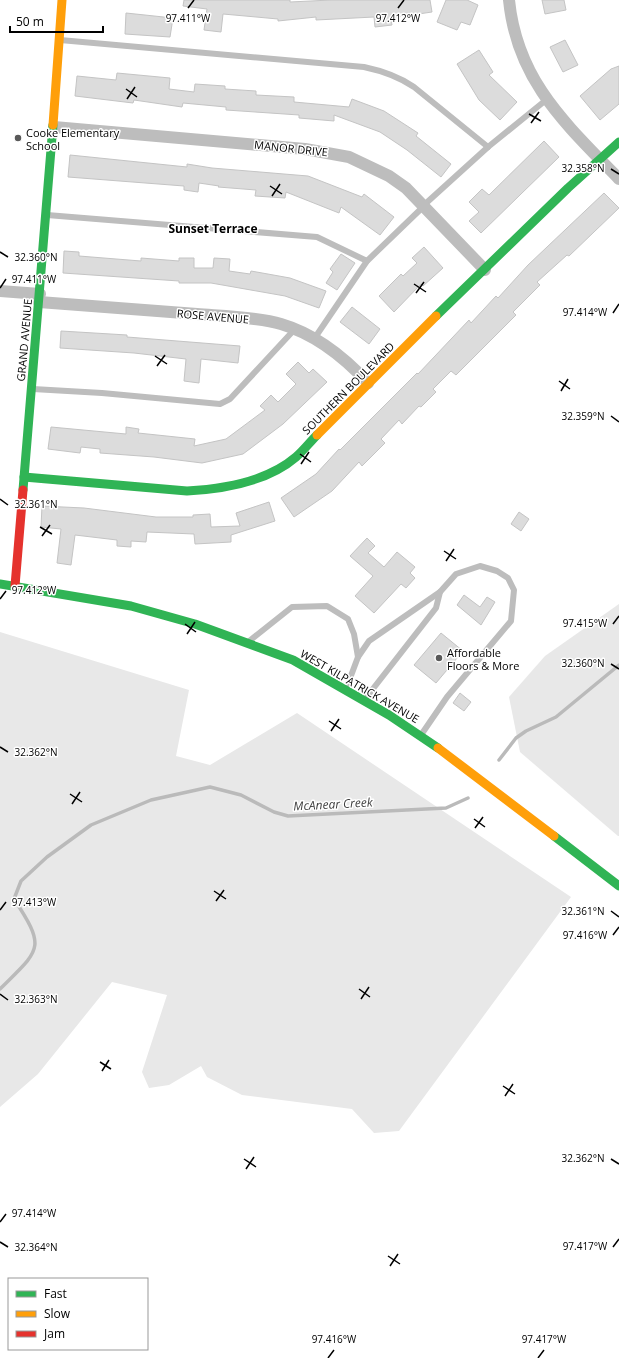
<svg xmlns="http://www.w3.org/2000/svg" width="619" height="1358" font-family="'Open Sans',sans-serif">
<rect width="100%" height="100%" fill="#fff"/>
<g fill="#e8e8e8">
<polygon points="619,604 619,836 618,836 520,752 509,697 545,656"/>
<polygon points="0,632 189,690 176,756 210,765 297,713 571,897 399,1131 374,1133 352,1109 242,1095 207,1077 201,1066 169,1085 149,1088 142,1072 167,995 112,982 38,1074 0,1107"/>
</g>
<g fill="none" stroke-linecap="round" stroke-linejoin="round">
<g stroke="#bababa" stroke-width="3.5">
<polyline points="499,760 516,738 526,731 556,717 619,665"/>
<path d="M0 989C40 949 47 949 14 899L21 881 47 857 91 825 151 800 210 787 241 795 274 812 288 816 446 808 468 798"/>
</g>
</g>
<g fill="#dcdcdc" stroke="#c4c4c4">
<polygon points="184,0 290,0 290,2 331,0 430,0 432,12 391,18 392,25 375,27 374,17 316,20 316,17 278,21 278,19 223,14 221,32 204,30 207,9 183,6"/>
<polygon points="446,0 467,0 478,5 470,25 461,22 457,30 437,22"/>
<polygon points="542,0 564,0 566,10 545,14"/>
<polygon points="126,13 173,18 170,37 125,34"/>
<polygon points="565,40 578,65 563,72 550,47"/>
<polygon points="479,50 493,72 489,75 517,102 500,120 479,100 457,64"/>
<polygon points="619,66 619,104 600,120 580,96 611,69"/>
<polygon points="117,73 170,78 169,89 194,92 195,84 225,86 225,89 256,91 256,95 294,97 294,102 349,107 352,99 384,111 418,133 416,136 451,164 441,177 407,150 380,132 334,115 334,121 299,118 299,115 226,110 226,107 183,103 182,107 134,100 133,103 75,96 77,76 116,80"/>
<polygon points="544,141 559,157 481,233 469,221 479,212 469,202 482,189 489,195"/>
<polygon points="70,155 187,167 187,164 212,168 308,176 362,197 364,194 394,217 380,235 341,207 339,213 286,192 285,198 255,196 256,190 218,187 219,186 199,183 198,192 184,190 184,186 68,177"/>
<polygon points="604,193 619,208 569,256 567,255 537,282 540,285 513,312 516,315 456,375 451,371 433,389 436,392 421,407 419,406 402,424 399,420 381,439 385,443 362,466 359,462 332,491 294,517 281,498 316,474 339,449 340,450 417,373 418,374 469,320 471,323 496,296 498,298 528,265"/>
<polygon points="424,247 443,268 423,286 421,284 394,312 379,296 401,274 403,276 417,263 412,258"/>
<polygon points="64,251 79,252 79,256 141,261 141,258 179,261 179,258 194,258 194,268 213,268 214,258 230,259 229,271 250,274 251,271 290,278 326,291 319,308 285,296 211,283 179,283 179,281 63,273"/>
<polygon points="341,254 355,263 337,290 326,283 333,272 330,269"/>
<polygon points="352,307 380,329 369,344 340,322"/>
<polygon points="61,331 127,335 127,337 240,346 238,363 201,359 199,383 184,381 186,359 134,353 60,348"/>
<polygon points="298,362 309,373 313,369 327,382 283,424 243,454 202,463 154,457 100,453 100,449 81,447 80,453 48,449 51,427 126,434 126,427 139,429 138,433 195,439 194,446 226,439 265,410 260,406 271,395 278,402 296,384 286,374"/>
<polygon points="269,502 275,521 231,535 231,542 195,544 194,534 147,532 146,542 131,541 131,547 117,546 117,540 75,535 71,565 57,563 61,529 41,527 42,506 84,508 156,517 193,517 193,515 210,514 211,527 240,526 236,513"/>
<polygon points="519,512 529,519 521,531 511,524"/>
<polygon points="367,538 375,546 368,553 384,567 397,552 415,567 410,573 415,578 406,588 401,584 374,613 355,596 373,576 350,556"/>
<polygon points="464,595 480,607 487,597 495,602 481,625 457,605"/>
<polygon points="441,633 463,651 436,683 414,665"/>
<polygon points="460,693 471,702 464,711 453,703"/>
</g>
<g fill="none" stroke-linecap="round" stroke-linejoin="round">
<g stroke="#bdbdbd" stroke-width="6">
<path d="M60 40 364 67C383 71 398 76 414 87L488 147"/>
<polyline points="424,205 488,147 546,100"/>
<polyline points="47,215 317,237 367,261"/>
<polyline points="314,339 367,261 424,206"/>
<polyline points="33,389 102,393 220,404 230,399 294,330"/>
<polyline points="248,642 292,607 327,606 348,619 354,634 358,657"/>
<polyline points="346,689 358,657 369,641 440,592"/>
<polyline points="365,699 436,608 440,592 456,574 480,566 497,571 508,578 514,590 511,621 447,697 421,735"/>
</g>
<g stroke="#bdbdbd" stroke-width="12">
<path d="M509 0C517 81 566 124 619 179"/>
<polyline points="54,127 305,149 349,157 389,176 406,188 485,270"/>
<polyline points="0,291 40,294"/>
<path d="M39 302C92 306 144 310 197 314 221 316 258 317 281 324 315 334 345 358 368 383"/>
</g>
<g stroke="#30b455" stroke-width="9">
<polyline points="436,316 568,188 619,142"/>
<path d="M24 477 187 491C224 489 267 482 296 457 303 451 310 442 317 435"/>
<polyline points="23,490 53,125"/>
<polyline points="0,584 131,606 195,624 293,660 389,715 438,748"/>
<polyline points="554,836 619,886"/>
</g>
<g stroke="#ff9f0a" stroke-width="9">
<polyline points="53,125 62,0"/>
<polyline points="317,435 436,316"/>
<polyline points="438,748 554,836"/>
</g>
<polyline stroke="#e5322d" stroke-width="9" points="15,586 23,490"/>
</g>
<path fill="none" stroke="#000" stroke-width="1.5" d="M188 8 194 0M398 8 404 0M126 89 137 97M127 99 135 87M529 114 541 121M531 123 539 112M611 169 619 174M270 186 282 194M272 196 280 184M0 252 8 257M414 284 426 292M0 288 6 279M416 293 424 282M613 313 619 304M155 356 167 364M157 366 165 355M559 381 570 389M561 391 568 379M611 416 619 422M300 454 311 462M301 464 309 452M0 499 8 505M40 527 52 534M42 536 50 525M444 551 456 559M446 561 454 549M0 599 6 591M185 624 196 632M613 624 619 616M187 634 195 622M611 664 619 669M329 721 341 729M331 731 339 719M0 747 8 752M70 794 82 802M72 804 80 792M474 819 485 827M475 828 483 817M214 891 226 899M216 901 224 890M0 910 6 902M611 911 619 917M613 935 619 927M359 989 370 997M0 994 8 1000M361 999 369 987M100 1062 111 1069M102 1071 109 1060M503 1086 515 1094M505 1096 513 1084M244 1159 256 1167M611 1159 619 1164M246 1169 254 1157M0 1222 6 1214M0 1242 8 1247M613 1247 619 1239M388 1256 400 1264M390 1266 398 1254M328 1358 334 1350M538 1358 544 1350"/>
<g fill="#595959" stroke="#fff" stroke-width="1.5">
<circle cx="18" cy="138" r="4"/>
<circle cx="439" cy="658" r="4"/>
</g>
<g text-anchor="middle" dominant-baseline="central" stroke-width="3" stroke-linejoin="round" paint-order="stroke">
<g font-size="11" fill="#000" stroke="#fff" text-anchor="start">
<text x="26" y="132">Cooke Elementary<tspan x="26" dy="13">School</tspan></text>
<text x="447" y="652">Affordable<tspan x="447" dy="13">Floors &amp; More</tspan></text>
</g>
<g font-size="11" fill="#000" stroke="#fff">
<text transform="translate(291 148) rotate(6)">MANOR DRIVE</text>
<text transform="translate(213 316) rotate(5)">ROSE AVENUE</text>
<text transform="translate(24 340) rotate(-85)">GRAND AVENUE</text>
<text transform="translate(348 388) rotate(-45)">SOUTHERN BOULEVARD</text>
<text transform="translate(360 686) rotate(30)">WEST KILPATRICK AVENUE</text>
</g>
<g font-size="12" font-weight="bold" fill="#000" stroke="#fff">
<text x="213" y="228">Sunset Terrace</text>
</g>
<g font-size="12" font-style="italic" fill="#3e3e3e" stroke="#fff">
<text transform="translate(333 804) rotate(-3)">McAnear Creek</text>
</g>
</g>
<g font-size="10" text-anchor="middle" fill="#000" stroke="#fff" stroke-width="3" stroke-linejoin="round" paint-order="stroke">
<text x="188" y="22">97.411°W</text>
<text x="398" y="22">97.412°W</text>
<text x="583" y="172">32.358°N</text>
<text x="36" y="261">32.360°N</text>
<text x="34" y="283">97.411°W</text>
<text x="585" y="316">97.414°W</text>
<text x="583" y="420">32.359°N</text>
<text x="36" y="508">32.361°N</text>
<text x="34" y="594">97.412°W</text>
<text x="585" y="627">97.415°W</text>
<text x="583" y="667">32.360°N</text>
<text x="36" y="756">32.362°N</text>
<text x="34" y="906">97.413°W</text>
<text x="583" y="915">32.361°N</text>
<text x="585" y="939">97.416°W</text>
<text x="36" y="1003">32.363°N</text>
<text x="583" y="1162">32.362°N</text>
<text x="34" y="1217">97.414°W</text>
<text x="585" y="1250">97.417°W</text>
<text x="36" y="1251">32.364°N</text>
<text x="334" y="1343">97.416°W</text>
<text x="544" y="1343">97.417°W</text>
</g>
<rect x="8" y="1278" width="140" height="72" fill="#ffffff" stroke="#999999"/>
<rect x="16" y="1291" width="20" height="6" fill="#30b455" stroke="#999999"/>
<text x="44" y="1298" font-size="12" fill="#000000">Fast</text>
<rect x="16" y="1311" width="20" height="6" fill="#ff9f0a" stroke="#999999"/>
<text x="44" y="1318" font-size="12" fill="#000000">Slow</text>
<rect x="16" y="1331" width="20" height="6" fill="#e5322d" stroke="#999999"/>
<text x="44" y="1338" font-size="12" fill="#000000">Jam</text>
<path d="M10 26v6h93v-6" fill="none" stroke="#000000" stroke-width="2"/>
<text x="16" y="26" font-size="12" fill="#000000" stroke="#ffffff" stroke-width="3" paint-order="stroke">50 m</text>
</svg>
